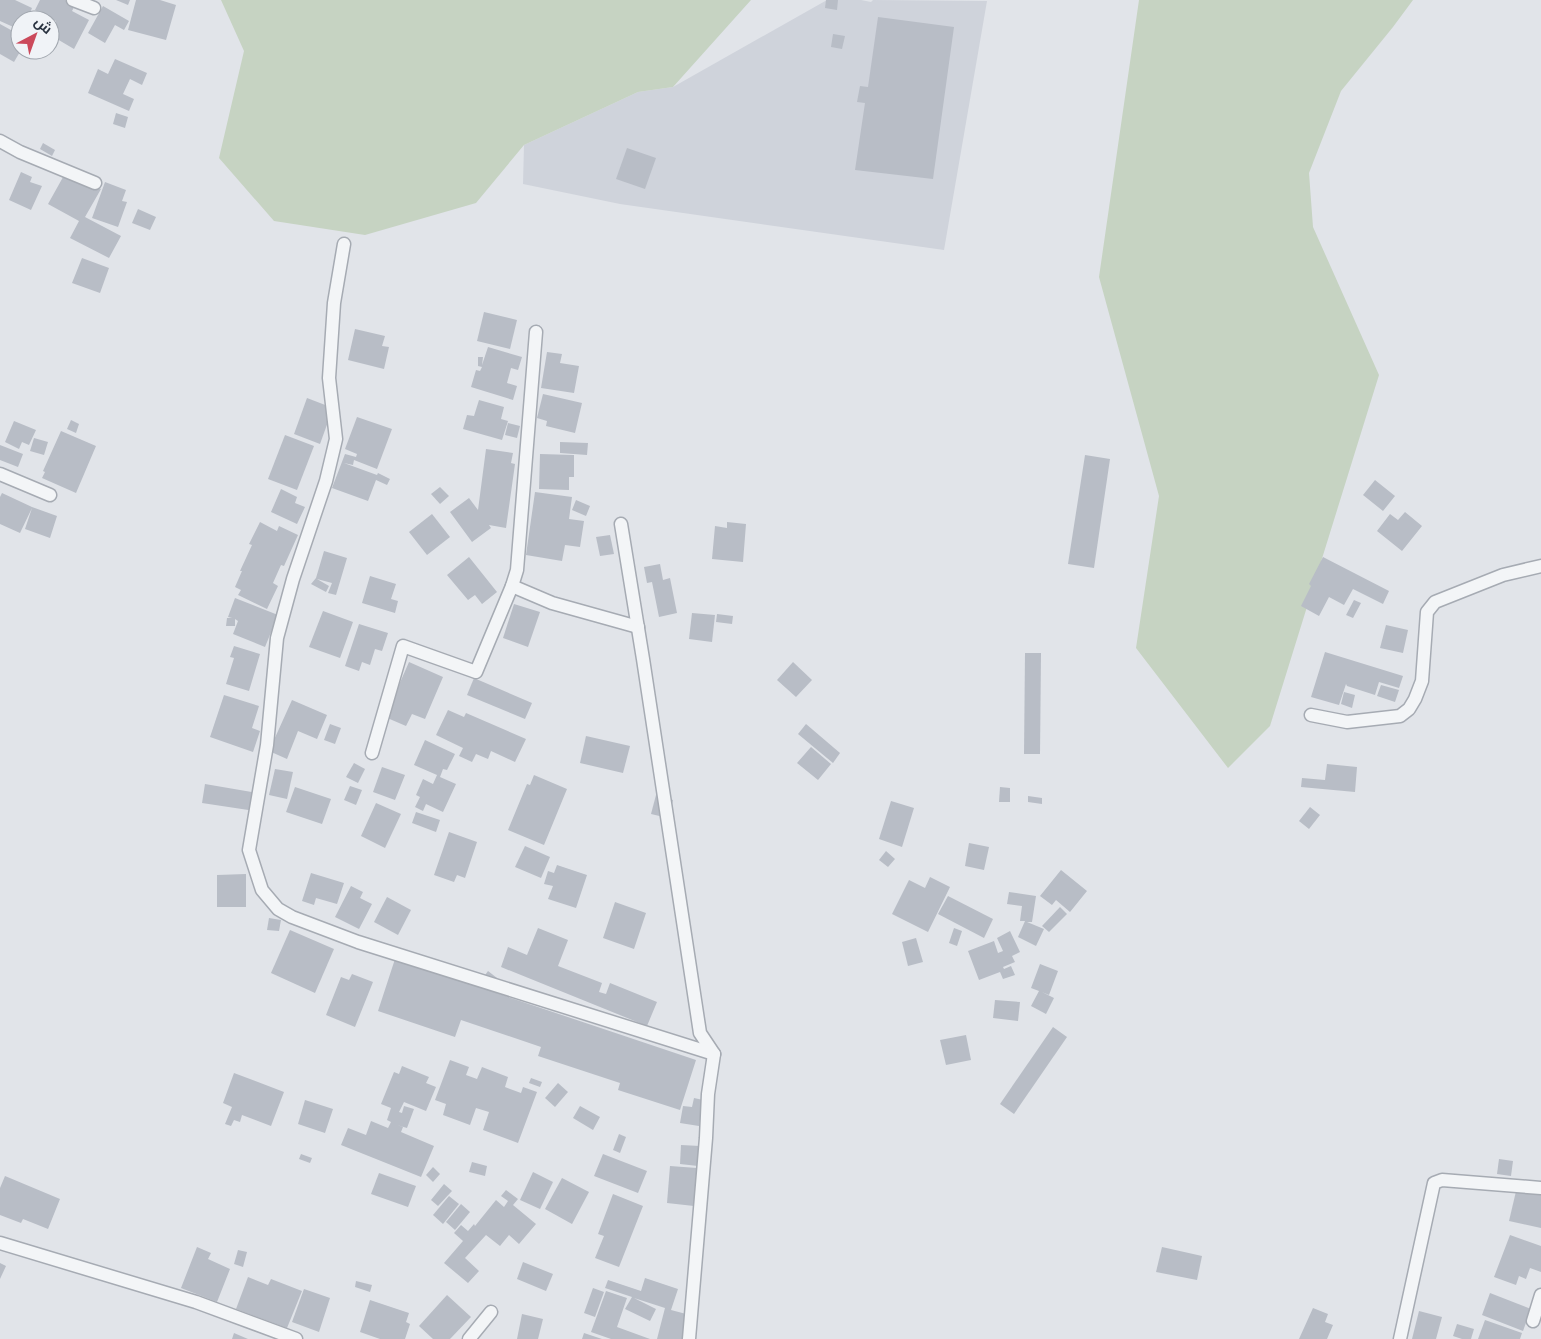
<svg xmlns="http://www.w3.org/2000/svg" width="1541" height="1339" font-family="Cabin,Cairo,sans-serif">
<rect width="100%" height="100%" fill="#e1e4e9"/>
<polygon fill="#cfd3db" points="827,0 861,0 871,2 873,0 987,1 944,250 620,204 523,184 524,145 638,92 673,87"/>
<g fill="#c6d3c2">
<polygon points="221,0 751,0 673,87 638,92 524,145 476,203 365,235 274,221 219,158 244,51"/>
<polygon points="1139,0 1413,0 1393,27 1341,91 1309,173 1313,227 1379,375 1270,726 1228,768 1136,648 1159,496 1099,277"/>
</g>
<g fill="#b8bdc6">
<polygon points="0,0 15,0 32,8 27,20 20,20 20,30 0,21"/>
<polygon points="40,0 65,0 75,5 72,11 89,20 74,49 57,39 53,45 50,43 50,32 56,21 35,10"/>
<polygon points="116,0 130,0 128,5"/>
<polygon points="136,0 160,0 176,5 166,40 128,30"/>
<polygon points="826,0 838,0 837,10 825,8"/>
<polygon points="103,6 129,21 124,30 115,25 105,43 88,33"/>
<polygon points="33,12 48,20 28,20"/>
<polygon points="878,17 954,27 933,179 855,170 865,103 857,102 860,86 868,87"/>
<polygon points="0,24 20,35 21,50 14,62 0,54"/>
<polygon points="833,34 845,36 842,49 831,47"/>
<polygon points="115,59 147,73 142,85 130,79 123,94 134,99 129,111 88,93 98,69 108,74"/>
<polygon points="116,113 128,117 125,128 113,124"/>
<polygon points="43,143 55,150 52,156 40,149"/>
<polygon points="627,148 656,158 645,189 616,179"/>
<polygon points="67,170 101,189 85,217 121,236 109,258 70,238 79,221 48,204"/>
<polygon points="21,172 32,177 30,182 42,186 31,210 9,200"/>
<polygon points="105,182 126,190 122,201 127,202 118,227 92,218"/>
<polygon points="138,209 156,217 150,230 132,223"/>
<polygon points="82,258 109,268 100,293 72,283"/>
<polygon points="484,312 517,320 510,349 477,341"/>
<polygon points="355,329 385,336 382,346 389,347 384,369 348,360"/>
<polygon points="488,347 522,357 518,370 511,368 507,383 517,386 513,400 471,387 476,370 480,371 482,367 478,366 478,357 483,357 482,365"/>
<polygon points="547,352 562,354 560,363 579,366 574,393 541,388"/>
<polygon points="543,394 582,403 575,433 546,426 547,421 537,418"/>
<polygon points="307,398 333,408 320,444 294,434"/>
<polygon points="479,400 504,407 501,419 508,421 502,440 463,429 467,415 474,416"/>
<polygon points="357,417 392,429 377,469 354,460 353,465 344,463 377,475 378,473 390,479 387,485 376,480 368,501 332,488 345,454 356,457 357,454 345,449"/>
<polygon points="71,420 79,424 76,433 67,429"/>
<polygon points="14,421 36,430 29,445 22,442 19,449 5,442"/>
<polygon points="508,423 520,426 517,438 505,435"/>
<polygon points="61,431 96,446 76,493 42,478 45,472 43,471"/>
<polygon points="285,435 314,446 297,490 268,479"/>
<polygon points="34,438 48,442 44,455 30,451"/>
<polygon points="560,442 588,443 587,455 560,453"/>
<polygon points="0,445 23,454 18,467 0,460"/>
<polygon points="486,449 513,453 511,463 515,464 506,528 489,525 491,528 472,542 450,512 469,498 478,510"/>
<polygon points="540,454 574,455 574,477 569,477 569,490 539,489"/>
<polygon points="1085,455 1110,459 1094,568 1068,564"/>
<polygon points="1375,480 1395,496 1383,511 1363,495"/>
<polygon points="440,487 449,496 440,504 431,494"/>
<polygon points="281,489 297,497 295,503 305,507 297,524 271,512"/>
<polygon points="535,492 572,497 569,519 584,521 580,547 565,545 562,561 526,555"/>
<polygon points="2,493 32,507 57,516 50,538 25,529 32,508 20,533 0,524 0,497"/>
<polygon points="576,500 590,506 586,516 572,510"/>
<polygon points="1405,512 1422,526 1402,551 1377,531 1390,514 1398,520"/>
<polygon points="432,514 450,537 427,555 409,532"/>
<polygon points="260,522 277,531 279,526 298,535 284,566 281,565 273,583 278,586 267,609 238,595 241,590 235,587 242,571 240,571 252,545 249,544"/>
<polygon points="727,522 746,524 743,562 712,559 715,526 727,528"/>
<polygon points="610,535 614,554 600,556 596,537"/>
<polygon points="324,551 347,558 336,595 328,593 332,583 317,579 329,586 326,592 311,584 316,578"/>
<polygon points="469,557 497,592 482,604 475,595 468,600 447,575"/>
<polygon points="1323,557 1389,591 1383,604 1353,589 1344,605 1329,597 1319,616 1301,606 1311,586 1309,584"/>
<polygon points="660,564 663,580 670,578 677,613 659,617 652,582 647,583 644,567"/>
<polygon points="370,576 396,584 391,599 398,601 395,613 362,603"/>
<polygon points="235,598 278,615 265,647 233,634 238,621 235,619 235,626 226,626 227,618 232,618 228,617"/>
<polygon points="1354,600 1361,603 1353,618 1346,615"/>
<polygon points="514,604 540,612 528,647 503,638"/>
<polygon points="323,611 353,622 340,658 309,647"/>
<polygon points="692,613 715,615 712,642 689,639"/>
<polygon points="717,614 733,616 732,624 716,622"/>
<polygon points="359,624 388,633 382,651 375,649 370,665 362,662 359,671 345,666"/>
<polygon points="1386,625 1408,630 1403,653 1380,648"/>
<polygon points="234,646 260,654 249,691 226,684 234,658 230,657"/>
<polygon points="1325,652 1403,676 1399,688 1379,682 1375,695 1347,686 1346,684 1339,705 1311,697"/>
<polygon points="1025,653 1041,653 1040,754 1024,754"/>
<polygon points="409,662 443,677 425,719 412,714 406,726 385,717"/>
<polygon points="793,662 812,680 796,697 777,680"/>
<polygon points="474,678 532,703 525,719 467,695"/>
<polygon points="1381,685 1399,690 1395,702 1377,696"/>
<polygon points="1344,692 1355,695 1352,708 1341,704"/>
<polygon points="224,695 259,706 252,728 260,731 253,752 210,737"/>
<polygon points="292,700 327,715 317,739 298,731 287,759 269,751"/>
<polygon points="448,710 464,717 466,713 526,739 515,762 491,751 488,759 476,754 472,762 459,756 463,748 436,735"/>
<polygon points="330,724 341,728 335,744 324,740"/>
<polygon points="806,724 840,753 833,763 798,734"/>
<polygon points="586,736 630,746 623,773 580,763"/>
<polygon points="425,740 455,754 447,770 443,769 440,777 456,784 443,812 426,804 423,811 415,807 420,797 416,795 423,779 433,784 437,775 414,765"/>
<polygon points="811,747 831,764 818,780 797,763"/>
<polygon points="354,763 365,769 358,783 346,777"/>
<polygon points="1327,764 1357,767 1355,792 1301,787 1302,778 1325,780"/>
<polygon points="382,767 405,775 395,800 373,792"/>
<polygon points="275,769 293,772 287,799 269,795"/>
<polygon points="534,775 567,789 544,845 508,830 527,784 530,785"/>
<polygon points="205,784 258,793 255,811 202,803"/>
<polygon points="350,786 362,790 356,805 344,800"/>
<polygon points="295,787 331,799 322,824 286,812"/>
<polygon points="1000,787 1010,788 1010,802 999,802"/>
<polygon points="656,795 673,800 668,818 651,814"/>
<polygon points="1028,796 1042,798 1042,804 1028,802"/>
<polygon points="891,801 914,808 902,847 879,839"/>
<polygon points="376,803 401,814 385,848 361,836"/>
<polygon points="1310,807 1320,815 1309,829 1299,821"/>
<polygon points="416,812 440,820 436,832 412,823"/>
<polygon points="449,832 477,842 465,878 457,875 454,882 434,875"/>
<polygon points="969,843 989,847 984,870 965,866"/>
<polygon points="525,846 550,857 541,878 515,867"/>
<polygon points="886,851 895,859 888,867 879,860"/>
<polygon points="557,865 587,875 576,908 548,899 553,886 544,884 548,871 554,873"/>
<polygon points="1061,870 1087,891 1070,912 1056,900 1052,905 1040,896"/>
<polygon points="311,873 344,883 337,904 316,898 314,905 302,901"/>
<polygon points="246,874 246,907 217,907 217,875"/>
<polygon points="930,877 950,887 928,932 892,914 909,880 925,888"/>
<polygon points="351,886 363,892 360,898 372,904 359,929 335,917"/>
<polygon points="1009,892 1036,896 1032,922 1027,922 1044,929 1036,946 1018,937 1025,921 1020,921 1022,906 1007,904"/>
<polygon points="948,896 993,919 984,938 938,914"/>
<polygon points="387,897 411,910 398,935 374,922"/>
<polygon points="615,902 646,913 634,949 603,938"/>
<polygon points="1060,907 1067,914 1049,932 1042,926"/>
<polygon points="269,918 281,920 279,931 267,930"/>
<polygon points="538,928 568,940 558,966 602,983 599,992 606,994 610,983 657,1002 647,1026 501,967 508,947 527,955"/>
<polygon points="954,928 962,931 957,946 949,943"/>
<polygon points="290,930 334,949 315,993 271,973"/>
<polygon points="1010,931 1020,952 1012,956 1015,962 1003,967 1004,969 1011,966 1015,975 1003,979 1000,972 979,980 968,951 994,941 998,953 1003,951 997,938"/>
<polygon points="916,938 923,962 908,966 902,942"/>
<polygon points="395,959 696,1060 680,1110 618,1090 620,1083 538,1056 541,1047 461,1020 455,1037 378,1011"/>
<polygon points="1040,964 1058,971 1049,995 1042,992 1054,998 1046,1014 1031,1006 1039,991 1031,988"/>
<polygon points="488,971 497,978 492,985 483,978"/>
<polygon points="352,974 373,982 355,1027 326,1015 341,977 349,980"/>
<polygon points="995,1000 1020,1002 1018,1021 993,1018"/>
<polygon points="1053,1027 1067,1037 1014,1114 1000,1104"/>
<polygon points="966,1035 971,1060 946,1065 940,1040"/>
<polygon points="450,1060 469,1067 466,1075 477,1079 482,1067 508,1077 505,1087 521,1093 523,1087 537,1092 518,1143 483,1130 489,1112 476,1108 470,1125 443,1115 446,1104 435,1100"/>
<polygon points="402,1066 429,1077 426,1083 436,1087 426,1111 404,1102 399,1112 402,1113 404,1106 414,1109 407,1128 397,1125 403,1127 401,1132 434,1146 421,1177 341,1145 348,1128 366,1135 371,1121 388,1128 391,1122 387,1120 391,1108 381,1104 394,1072 399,1074"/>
<polygon points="234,1073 284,1092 271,1126 242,1115 240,1122 234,1120 231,1126 225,1124 232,1107 223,1103"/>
<polygon points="531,1078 542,1082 540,1087 529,1083"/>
<polygon points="558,1083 568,1092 555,1107 545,1098"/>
<polygon points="694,1098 703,1100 699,1126 680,1123 683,1106 692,1107"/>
<polygon points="305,1100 333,1109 325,1133 298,1124"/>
<polygon points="580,1106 600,1117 593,1130 573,1118"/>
<polygon points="619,1134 626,1137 620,1153 613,1150"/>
<polygon points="681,1145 700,1146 698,1166 680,1164"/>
<polygon points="301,1154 312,1158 310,1163 299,1159"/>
<polygon points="603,1154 647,1171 638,1193 594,1176"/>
<polygon points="1499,1159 1513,1161 1511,1176 1497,1174"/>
<polygon points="472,1162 487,1166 485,1176 469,1172"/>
<polygon points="670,1166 697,1168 694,1206 667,1203"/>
<polygon points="433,1167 440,1174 433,1182 426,1175"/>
<polygon points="533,1172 553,1182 540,1209 520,1200"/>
<polygon points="379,1173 416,1186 408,1207 371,1194"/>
<polygon points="5,1176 60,1199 48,1229 23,1219 21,1223 0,1215 0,1188"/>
<polygon points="562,1178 589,1192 572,1224 545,1209"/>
<polygon points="444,1184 452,1191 438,1206 431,1200"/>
<polygon points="1517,1187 1541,1192 1541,1228 1509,1221"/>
<polygon points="506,1190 518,1199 513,1205 536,1224 519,1244 509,1235 500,1246 486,1235 465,1258 479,1271 468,1283 444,1263 463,1241 454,1233 461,1225 468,1231 474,1224 475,1226 496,1200 504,1207 508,1201 501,1196"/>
<polygon points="613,1194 643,1206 619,1267 595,1258 604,1236 598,1234"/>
<polygon points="449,1196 459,1204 443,1224 433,1215"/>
<polygon points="461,1204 470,1212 455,1230 446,1222"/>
<polygon points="1510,1235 1541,1246 1541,1272 1530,1268 1526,1279 1519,1276 1516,1285 1494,1277"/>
<polygon points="197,1247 211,1253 208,1259 230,1269 217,1302 181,1288"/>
<polygon points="1162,1247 1202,1256 1197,1280 1156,1272"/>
<polygon points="238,1250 247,1252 243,1267 234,1264"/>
<polygon points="523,1262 553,1274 546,1291 517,1279"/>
<polygon points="0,1263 6,1266 0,1279"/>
<polygon points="248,1277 268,1285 271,1279 302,1291 287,1328 236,1309"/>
<polygon points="645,1278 678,1289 671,1310 690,1315 683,1339 657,1339 665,1308 634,1298 656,1309 650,1321 625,1309 632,1297 605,1288 608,1280 641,1291"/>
<polygon points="356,1281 372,1285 370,1292 355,1287"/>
<polygon points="593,1288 604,1292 595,1317 584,1313"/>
<polygon points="304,1289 330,1298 319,1332 292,1322"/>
<polygon points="606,1291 627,1298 617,1327 650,1339 611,1339 591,1332"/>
<polygon points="1490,1293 1531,1309 1523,1331 1482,1315"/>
<polygon points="447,1295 471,1317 450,1339 433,1339 419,1326"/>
<polygon points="370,1300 409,1313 406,1322 410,1324 405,1339 380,1339 360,1332"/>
<polygon points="1313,1308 1328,1314 1325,1322 1333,1325 1327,1339 1299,1339"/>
<polygon points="1419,1311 1442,1317 1436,1339 1412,1339"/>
<polygon points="522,1314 543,1319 538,1339 517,1339"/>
<polygon points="1485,1320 1522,1333 1520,1339 1478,1339"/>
<polygon points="1457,1324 1474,1329 1471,1339 1462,1339 1453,1336"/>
<polygon points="234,1333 248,1339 232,1339"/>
<polygon points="584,1333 602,1339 582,1339"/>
</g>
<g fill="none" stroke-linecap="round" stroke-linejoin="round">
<defs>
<g id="minor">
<polyline points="73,0 94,8"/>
<polyline points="0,141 20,152 95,183"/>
<polyline points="344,244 334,303 329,378 336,439 326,481 293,579 277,638 267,745 249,850 262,890 278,909 292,917 358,942 714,1054"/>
<polyline points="0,474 50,495"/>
<polyline points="621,524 643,659 700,1033 714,1054 708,1094 706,1138 689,1339"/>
<polyline points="512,586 552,603 638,627"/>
<polyline points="1311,715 1347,722 1400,716 1409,709 1415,699 1422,681 1427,612 1435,602 1503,575 1541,566"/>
<polyline points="372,753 403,646 476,672 512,586 517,570 536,332"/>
<polyline points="0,1243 196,1302 296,1339"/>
<polyline points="1533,1321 1541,1295"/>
<polyline points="469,1339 491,1312"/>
<polyline points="1400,1339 1434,1183 1442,1180 1541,1188"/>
</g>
</defs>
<use href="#minor" stroke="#a6abb3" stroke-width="15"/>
<use href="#minor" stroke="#f3f5f7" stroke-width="12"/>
</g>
<g transform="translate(35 35) rotate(41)"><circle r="24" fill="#f0f3f7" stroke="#a0a6ae"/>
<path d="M0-4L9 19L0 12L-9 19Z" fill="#cb495b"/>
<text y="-8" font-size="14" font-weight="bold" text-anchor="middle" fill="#293240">ش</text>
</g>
</svg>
